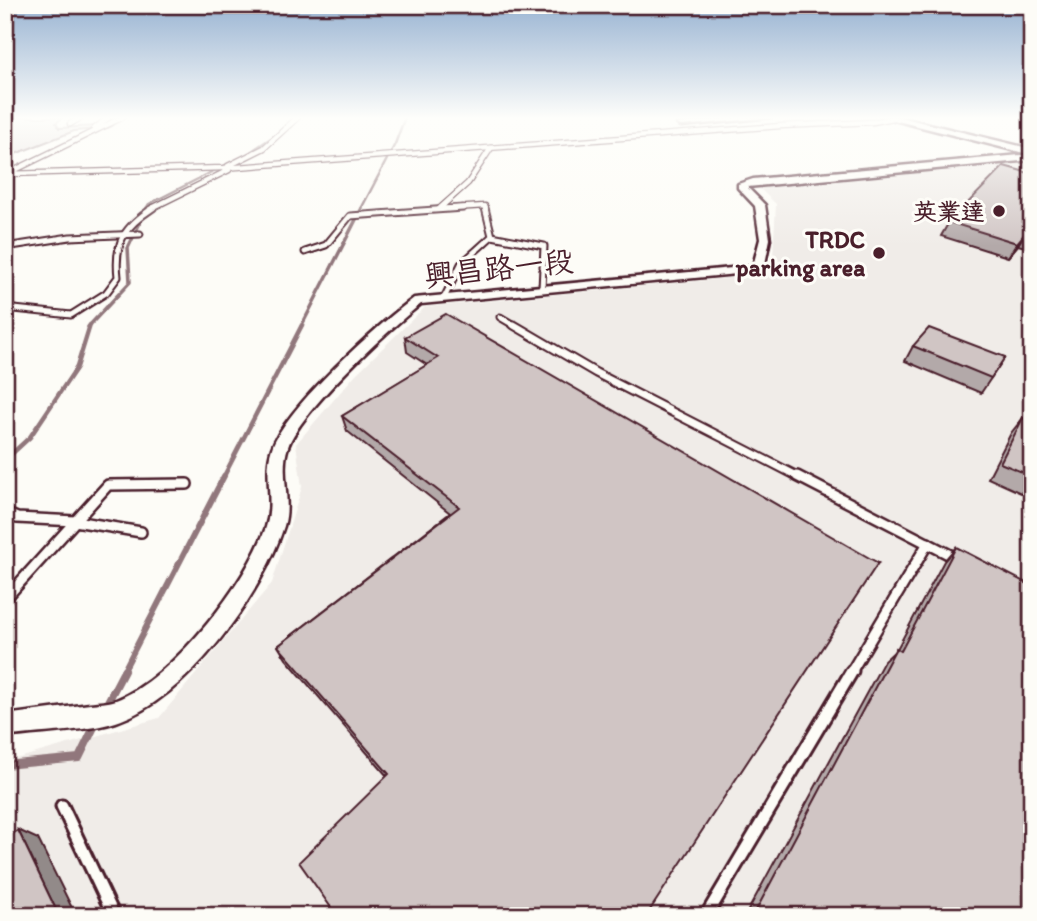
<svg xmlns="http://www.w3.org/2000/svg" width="1037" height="921" font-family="Itim,'LXGW WenKai TC',sans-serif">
<rect width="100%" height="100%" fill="#fdfcf7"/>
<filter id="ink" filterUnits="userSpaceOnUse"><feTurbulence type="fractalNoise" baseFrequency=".0143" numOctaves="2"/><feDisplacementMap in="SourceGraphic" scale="14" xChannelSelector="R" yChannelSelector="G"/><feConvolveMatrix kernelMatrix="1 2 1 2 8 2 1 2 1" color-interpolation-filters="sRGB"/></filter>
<g filter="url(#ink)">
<polygon fill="#f0ece8" points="1032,162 1032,916 5,916 5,762 159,718 272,583 302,487 296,444 355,375 425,307 772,274 776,204 757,186"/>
<polygon fill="#e3dcda" stroke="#967e82" stroke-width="2" points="5,117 63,117 56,123 59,128 114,125 108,128 74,131 5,158 5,131 10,129 5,128"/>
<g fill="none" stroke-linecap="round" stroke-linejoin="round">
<g stroke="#91777b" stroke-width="2.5">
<polyline points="246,155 278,133 294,117"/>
<polyline points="146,209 149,204 231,162"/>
<polyline points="361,209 395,144 405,117"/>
</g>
<g stroke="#91777b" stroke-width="3.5">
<polyline points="88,327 130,282 128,248 147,208"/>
<polyline points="301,327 362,208"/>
</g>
<g stroke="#91777b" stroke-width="4.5">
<polyline points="5,460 30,437 77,367 90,325"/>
<polyline points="223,478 302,325"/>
</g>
<polyline stroke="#91777b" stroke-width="6" points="123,672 224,476"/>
<g stroke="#91777b" stroke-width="8">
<polyline points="104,709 124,671"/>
<polyline points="5,765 79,758 96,723"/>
</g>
<defs>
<g id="lane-far4">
<polyline points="70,124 82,117"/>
<polyline points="94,129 109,117"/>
<polyline points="11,172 123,117"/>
<polyline points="7,174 224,168 780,126 873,122 893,118"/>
<polyline points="440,208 468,183 491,148"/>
<polyline points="150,209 229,170 228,166 264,148 298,117"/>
<polyline points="439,209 485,206 486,209"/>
</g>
<g id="lane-far3">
<polyline points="492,236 544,246 542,289"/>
<polyline points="5,247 70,237 140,234"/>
<polyline points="305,252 326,245 350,216 463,208"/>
<polyline points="444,298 461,264 492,236 485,208"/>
<path d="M5 308 71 315 106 293 118 277C114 242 124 227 153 208"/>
<polyline points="500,317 517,327"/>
</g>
<polyline id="lane-far2" points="514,325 596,373 801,478"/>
<g id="lane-far1">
<polyline points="797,476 958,559"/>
<polyline points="5,513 17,518 75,521 141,532"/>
<polyline points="5,599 108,485 187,484"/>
<polyline points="851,672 928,543"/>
</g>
<g id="lane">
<polyline points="62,806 114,916"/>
<polyline points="706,916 852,671"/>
</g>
<g id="street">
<polygon points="740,117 772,117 681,126 677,124"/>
<path d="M1032 154V160L747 187 765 205 770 239 764 269 758 272 421 304C389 329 301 410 288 447 279 472 292 500 284 526 262 595 187 699 116 722 85 732 39 732 5 737V715C33 711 62 708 90 704 98 703 108 703 116 700 173 678 246 584 266 527 275 501 263 473 272 448 286 407 378 325 414 298L753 266 760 239 755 206 738 188V184L753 179Z"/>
</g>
<polygon id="secondary" points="882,117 900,117 1032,149 1032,155"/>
</defs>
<use href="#lane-far4" stroke="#4a1f2b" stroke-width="7"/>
<use href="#lane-far3" stroke="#4a1f2b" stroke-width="9"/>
<use href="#lane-far2" stroke="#4a1f2b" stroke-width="11"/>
<use href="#lane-far1" stroke="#4a1f2b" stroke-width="14"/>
<use href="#lane" stroke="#4a1f2b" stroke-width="17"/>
<use href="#street" stroke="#4a1f2b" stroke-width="5"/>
<use href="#secondary" stroke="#4a1f2b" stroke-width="5"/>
<use href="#lane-far4" stroke="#fdfcf7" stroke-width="4.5"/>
<use href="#lane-far3" stroke="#fdfcf7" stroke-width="5"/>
<use href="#lane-far2" stroke="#fdfcf7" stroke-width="7"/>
<use href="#lane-far1" stroke="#fdfcf7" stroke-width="9"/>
<use href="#lane" stroke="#fdfcf7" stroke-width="11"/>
<use href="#street" fill="#fdfcf7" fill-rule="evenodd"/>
<use href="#secondary" fill="#fdfcf7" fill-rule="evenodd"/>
</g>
<g fill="#b3a9a9" stroke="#4a1f2b" stroke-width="2">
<polygon points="1032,169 1032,249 1018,245 1008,257 941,236 949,222 1029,173"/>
<polygon points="405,337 878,563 387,776 286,659 278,646 450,513 347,431 342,416 427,365 407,352"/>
<polygon points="913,346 1005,357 981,393 905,361"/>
<polygon points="1023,418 1032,421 1032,498 988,478 1011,433"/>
<polygon points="956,547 1032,916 745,916 884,661 897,649 944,561"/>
</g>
<g fill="#928a89" stroke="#4a1f2b" stroke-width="2">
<polygon points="1027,231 1018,245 1008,257 1017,243"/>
<polygon points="18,830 38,839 76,916 59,916"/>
</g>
<g fill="#d0c5c4" stroke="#4a1f2b" stroke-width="2">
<polygon points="1004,166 1029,173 1032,169 1032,233 1027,231 1017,243 949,222"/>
<polygon points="446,314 878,563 646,916 337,916 299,862 389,774 278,646 459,507 342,416 438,358 405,337"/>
<polygon points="929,328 1005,357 991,378 913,346"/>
<polygon points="1023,418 1032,421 1032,476 1000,463"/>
<polygon points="956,547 1032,586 1032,916 753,916 896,648 901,651"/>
<polygon points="18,830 59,916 5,916 5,840"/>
</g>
</g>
<linearGradient id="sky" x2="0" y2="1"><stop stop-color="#98b3d2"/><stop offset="0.48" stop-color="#fefefb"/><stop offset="1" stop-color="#fefefb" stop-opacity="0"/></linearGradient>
<rect width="1037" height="246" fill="url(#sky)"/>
<g fill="#4a1f2b" stroke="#fdfcf7" stroke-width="2.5">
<circle cx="999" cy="211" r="7"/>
<circle cx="879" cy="253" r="7"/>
</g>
<g text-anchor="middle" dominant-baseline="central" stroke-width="6" stroke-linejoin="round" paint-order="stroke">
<g font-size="24" font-weight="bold" fill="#4a1f2b" stroke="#fdfcf7" text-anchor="end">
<text x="985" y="211">英業達</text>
<text x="865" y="239">TRDC<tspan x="865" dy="28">parking area</tspan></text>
</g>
<g font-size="30" fill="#4a1f2b" stroke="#fdfcf7">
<text transform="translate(499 268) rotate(-6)">興昌路一段</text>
</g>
</g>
<rect width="1037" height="921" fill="none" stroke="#fdfcf7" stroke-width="28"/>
<rect x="14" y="14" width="1009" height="893" fill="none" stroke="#4a1f2b" stroke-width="2.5" filter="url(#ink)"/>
</svg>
